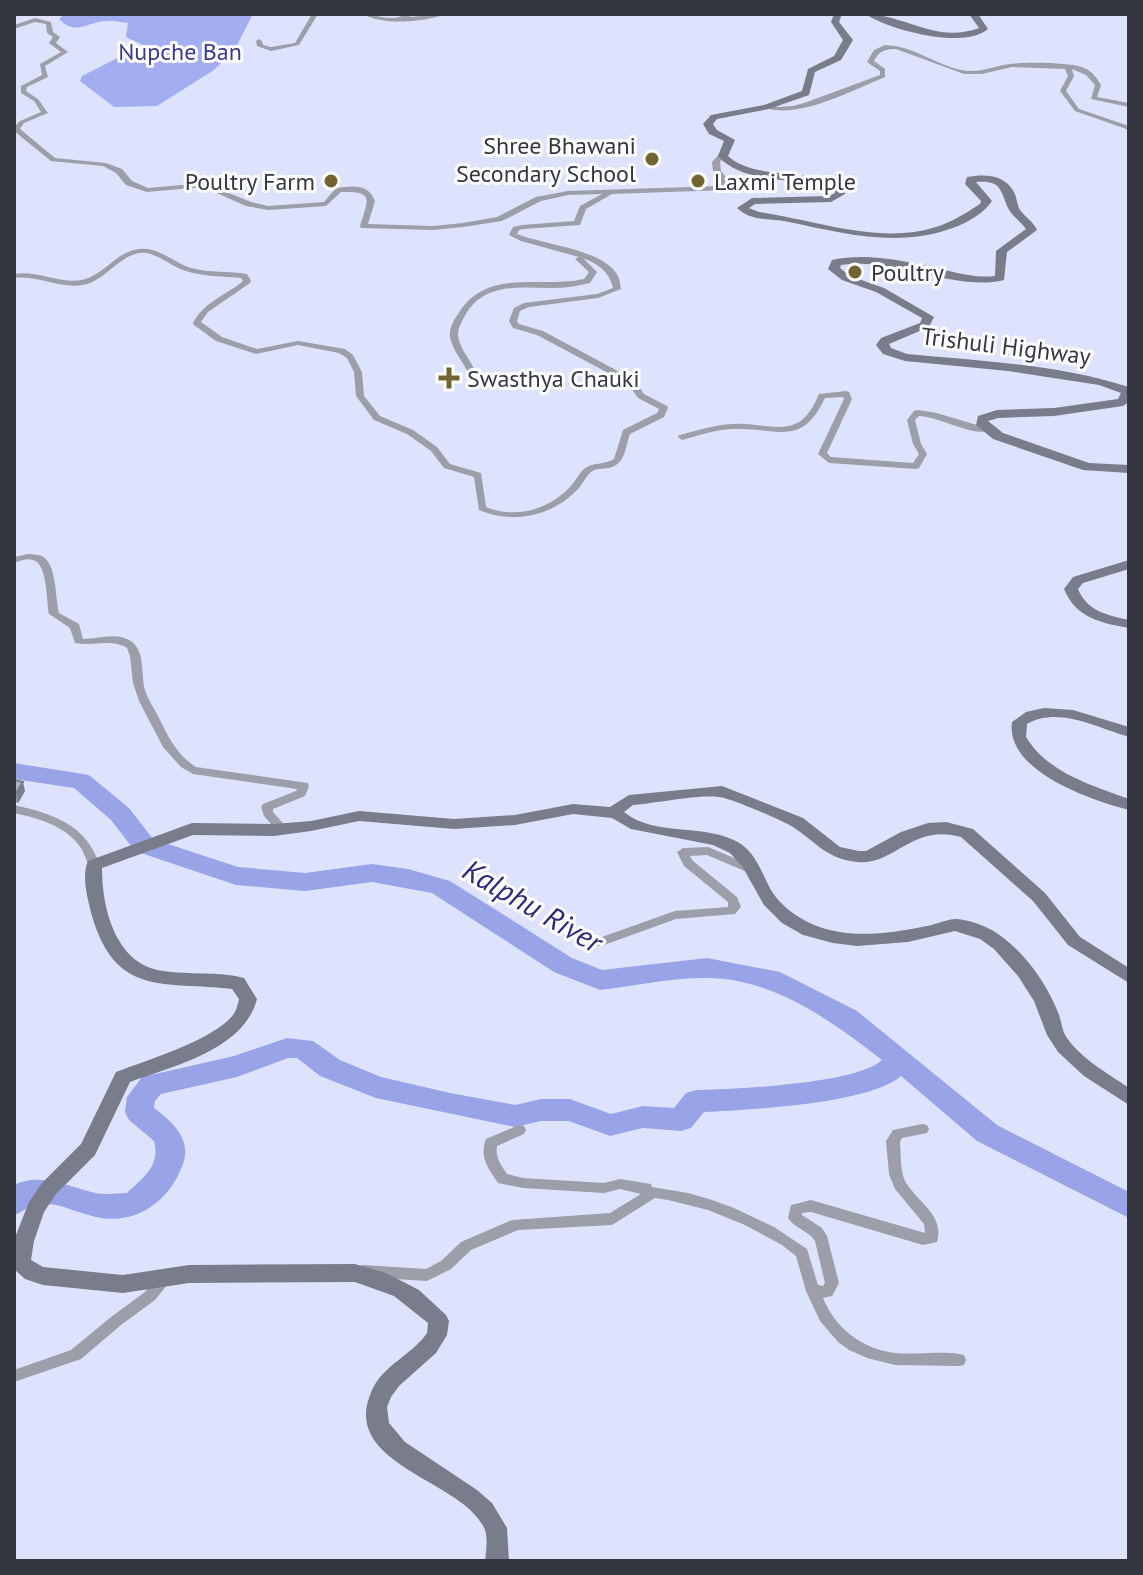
<svg xmlns="http://www.w3.org/2000/svg" width="1143" height="1575" font-family="'PT Sans',sans-serif">
<rect width="100%" height="100%" fill="#dee3fd"/>
<path fill="#a2adf2" d="M65 14H253L235 49 214 70 157 106 114 107 80 81 82 76 143 45 126 37 128 23C122 23 114 20 108 21 87 21 77 37 59 19Z"/>
<g fill="none" stroke-linecap="round" stroke-linejoin="round">
<path fill="#99a4e8" fill-rule="evenodd" d="M14 763 89 775 129 808 153 839 238 867 305 873 372 864 408 869 450 881 572 958 602 970 707 958 780 972 857 1011 997 1125 1129 1192V1218L977 1141 901 1076C870 1104 747 1110 704 1112L691 1128 681 1131 643 1128 610 1136 569 1121H541L515 1127 376 1098 320 1076 297 1058H288L237 1077 161 1094 155 1101 154 1108C172 1121 192 1139 183 1164 170 1201 136 1226 96 1217 76 1213 57 1201 36 1204 29 1205 22 1213 14 1215V1185C41 1172 68 1187 95 1193 105 1195 117 1193 127 1193 143 1178 161 1165 154 1141L129 1120 125 1112 127 1097 142 1077 234 1056 287 1038 313 1041 340 1060 381 1077 450 1093 515 1105 541 1099H570L611 1114 643 1106 674 1108 686 1093 696 1090C734 1089 857 1084 882 1060 832 1021 771 977 705 978 670 978 634 986 600 990L554 972 432 893 372 882 305 891 236 885 135 851 111 820 74 788 14 779Z"/>
<g fill="#9c9ea9" fill-rule="evenodd">
<polygon points="312,14 318,14 299,45 271,51 257,46 256,41 259,39 262,41 263,45 271,47 295,43"/>
<path d="M363 14C373 14 381 18 391 18 400 18 404 14 412 14L409 17 446 14C425 22 383 26 363 14Z"/>
<path d="M35 18 51 22 53 32 60 37 56 43 68 52 45 66 48 77 27 87 26 91 38 99 48 113 24 123 20 129 55 158 106 163 122 169 132 181 148 188 204 183 251 202 268 206 324 202 336 188C353 186 368 183 375 201L368 224 433 226 463 223 497 217 536 197 568 191 720 186 721 181 713 171 712 162 722 151H726L727 152 720 162 721 171 729 181 726 190 612 194 586 209 580 225 523 229 519 230 517 234C544 245 604 249 618 276 620 280 620 285 621 289L598 298 529 307 520 311 517 321 519 324 543 331 616 370 637 384 644 394 667 406 668 408 664 417 630 434C625 447 626 464 609 468 603 469 596 468 591 472 585 477 582 486 576 491 551 517 511 524 479 510L474 477 444 468 431 451 407 434 374 420 356 396 354 372 347 358 339 353 298 345 256 354 216 341 194 325 193 323C203 304 221 297 238 285L243 281 241 278C223 276 204 277 186 271 172 267 161 256 147 253 123 250 108 278 87 284 63 291 39 275 14 278V274C38 270 59 284 81 280 101 277 114 255 134 250 156 244 172 262 191 268 209 273 229 271 247 274L251 281 250 283 208 312 201 322 222 337 257 349 298 341 345 349 353 355 362 372 364 396 380 416 413 430 437 447 450 464 481 473 486 507C514 519 547 510 568 489 575 483 578 474 584 469 592 462 605 465 614 459L623 430 657 413 659 409 638 398 631 388 610 374 537 335 513 328 509 321 514 308 524 303 597 294 613 288C609 271 598 264 583 258L597 272 590 283C577 286 565 288 552 288 521 288 487 282 467 312 463 319 458 327 458 335 459 347 469 358 474 369L473 371H467C462 360 452 349 450 337 449 329 453 321 458 314 487 267 539 289 584 279L589 272 575 259 579 257 521 241 509 235 513 227 522 225 574 221 580 206 602 194 568 195 541 201 502 221 463 227 433 230 361 228 360 226C368 199 375 191 341 192L326 206 268 210 246 206 203 187 147 192 126 185 116 173 103 166 51 161 14 131V127L20 121 41 112 34 101 21 93V86L42 75 40 64 61 52 49 43 53 37 47 33 46 24 35 22 14 29V25Z"/>
<path d="M885 45C914 46 934 64 961 70 978 74 993 66 1010 64 1025 62 1071 62 1084 68 1092 71 1097 78 1101 85L1097 97 1129 103V107L1091 99 1095 85 1086 75 1072 69 1074 76 1066 91 1079 109 1129 126V130L1075 111 1060 91 1068 76 1065 69 1012 67 982 74H964L896 49C885 49 879 51 874 61L885 69V77C853 90 796 121 763 107L766 105 778 107 793 106 807 102 880 75V71L867 62 874 50Z"/>
<path d="M846 391 849 392 852 399 827 453 831 457 913 463 919 454 913 444 907 420 914 411 917 410C943 412 966 424 991 428L992 430C974 438 941 417 919 416L915 420 921 444 927 454 919 468 916 469 829 463 818 454 844 399 843 397 825 398C802 446 781 429 739 429 719 428 700 435 682 440L678 437 679 435C697 431 716 424 734 424 760 422 793 438 810 411 814 406 816 400 819 394Z"/>
<path d="M28 554C30 554 40 555 42 556 57 564 55 598 59 613L79 624 83 639C98 639 113 633 127 639 147 648 140 673 145 690 148 700 154 708 159 718 169 738 176 754 196 767L308 783 309 786 305 796 273 809V812L288 829 286 832H278L264 816 261 807 263 804 296 791 297 789 193 774 181 767 163 747 139 701 133 683 130 656 127 648C111 638 93 647 75 643L70 628 49 614C46 601 48 564 33 560 27 558 20 561 14 563V557Z"/>
<path d="M14 805C54 814 85 824 100 865L98 868H90C86 860 84 851 78 844 63 825 37 818 14 813Z"/>
<polygon points="708,847 758,868 760,871 754,875 707,855 690,856 693,861 737,897 741,907 735,914 676,919 604,945 590,947 586,946 584,943 586,940 599,938 675,911 728,907 728,902 684,866 677,852 683,848"/>
<path d="M922 1124 927 1125 929 1129 927 1133 902 1138 900 1142C901 1154 900 1170 905 1181 917 1202 945 1215 937 1242L923 1245 811 1212 802 1213V1215L822 1228 827 1236 839 1283 832 1296 823 1298C835 1328 862 1349 895 1353 916 1355 938 1351 959 1354L964 1355 966 1360 964 1365 959 1366 895 1365 867 1358 849 1350 838 1342 820 1321 806 1291 796 1256 782 1245 745 1225 708 1210 668 1200 655 1198 612 1225 518 1230 471 1250 451 1269 427 1281 363 1277 358 1275 356 1271 358 1267 363 1265 426 1269 441 1261 461 1242 512 1220 610 1213 641 1194 620 1189 604 1193 523 1188 498 1183C488 1168 479 1157 486 1139L519 1125 524 1126 526 1130 524 1134 497 1146C495 1158 501 1165 507 1174L523 1178 604 1183 620 1179 651 1184 652 1187 688 1193 709 1199 734 1208 774 1227 807 1249 818 1285 823 1286 825 1283 815 1241C809 1231 794 1228 788 1218L791 1205 811 1200 925 1233 924 1224 895 1189 889 1174 886 1141 893 1130Z"/>
<polygon points="165,1273 170,1275 172,1279 155,1300 121,1325 81,1359 14,1382 14,1370 71,1350 111,1317 145,1292 160,1275"/>
</g>
<g fill="#797c8b" fill-rule="evenodd">
<path d="M834 14H842L839 22 853 40 841 60 815 72 809 95 769 109 717 119 713 124 717 130 735 140 728 156C749 177 806 173 835 180L844 185 845 194 831 202 755 204 749 208 759 212C815 220 880 245 936 227 952 222 966 213 980 204L981 201 965 184 967 177C985 174 1004 174 1014 192 1017 198 1017 205 1020 210 1026 218 1033 221 1037 230L1007 252 1004 280C955 292 896 257 841 265L840 268 850 276 884 288 934 317 929 327 889 344 891 348 907 354C980 361 1058 364 1129 387V402L1123 406 1054 416 998 418 988 421 1003 433 1089 463 1129 465V473L1083 470 993 439 976 425 978 416 997 410 1054 408 1118 399 1121 393 1099 385 1008 371 905 361 883 354 876 345 881 338 920 323 922 318 876 292 842 280 828 269 832 260C869 252 908 262 945 270 962 274 977 278 995 276L996 251 1026 229C1021 222 1012 216 1008 208 1000 189 1001 180 976 182L992 201C985 212 970 221 958 226 901 249 847 234 789 222 771 218 751 222 737 208L752 198 829 196 835 193V188L828 185C795 178 742 184 718 156L724 141 709 134 703 124 711 115 764 105 802 91 808 69 834 56 843 40 831 22Z"/>
<path d="M865 14C904 14 936 44 979 28L969 14H978L988 29C963 50 890 30 865 14Z"/>
<path d="M1129 560V569L1083 583 1078 589C1087 611 1107 615 1129 620V628C1101 623 1076 618 1064 589L1073 577Z"/>
<path d="M1044 708 1073 710 1129 727V737C1097 728 1059 706 1027 724L1026 737C1048 773 1091 785 1129 799V810C1091 800 1005 771 1012 722L1026 712Z"/>
<path d="M722 786 803 818 840 847 859 851H866L901 832 928 823 946 822 973 829 1045 893 1080 937 1129 968V983L1068 945 1033 901 961 837C912 823 894 866 857 862 827 859 817 843 793 827 783 821 731 798 719 797 699 794 656 803 633 805L624 812C656 838 707 822 741 844 757 855 762 874 771 890 783 910 808 925 830 930 862 938 896 932 927 926 937 924 947 919 957 919 969 920 982 925 992 930 1022 948 1047 983 1059 1015 1061 1021 1062 1027 1064 1033 1077 1057 1108 1073 1129 1088V1105L1084 1076 1058 1052 1047 1035 1034 1001 1018 976 994 949 980 939 955 931 908 942 857 946 833 943 803 935 782 923 764 905 742 866 730 853 713 845 631 829 612 818 573 814 515 825 454 829 359 821 311 831 274 836 193 835 102 868C102 909 116 965 163 971 190 975 218 971 244 978L257 999C244 1050 173 1066 130 1082L95 1155 56 1194 44 1212 34 1241 31 1260 43 1267 123 1275 189 1265 355 1264 386 1273 419 1290 446 1315 449 1321 447 1335 436 1353 399 1386 391 1397 387 1407 389 1423 405 1442 477 1490 492 1503 507 1528 509 1561H485C486 1552 488 1539 485 1530 465 1479 337 1466 372 1390 383 1365 412 1355 427 1333L428 1323 394 1296 355 1282 189 1283 123 1293 43 1285 25 1279 14 1269V1240L29 1202 42 1183 81 1144 116 1072C145 1061 220 1038 235 1012 237 1008 238 1003 239 999L232 989C165 981 116 998 92 916 88 900 81 877 88 861L192 823 274 824 311 821 359 811 454 819 515 815 573 804 610 807 629 795Z"/>
</g>
</g>
<polygon fill="#9599ae" points="14,780 25,791 18,803 14,802"/>
<polygon fill="#797d8d" points="23,782 25,791 18,803 16,793"/>
<polygon fill="#adb2ca" stroke="#797d8d" stroke-width="2" points="14,780 23,782 16,793 14,793"/>
<g fill="#706431" stroke="#fff" stroke-width="3">
<circle cx="652" cy="159" r="8"/>
<circle cx="331" cy="181" r="8"/>
<circle cx="698" cy="181" r="8"/>
<circle cx="855" cy="272" r="8"/>
<path d="M445 366h8v8h8v8h-8v8h-8v-8h-8v-8h8z"/>
</g>
<g text-anchor="middle" dominant-baseline="central" stroke-width="6" stroke-linejoin="round" paint-order="stroke">
<g font-size="24" fill="#363a89" stroke="#fff">
<text x="180" y="51">Nupche Ban</text>
</g>
<g font-size="24" fill="#343640" stroke="#fff" text-anchor="start">
<text x="636" y="145" text-anchor="end">Shree Bhawani<tspan x="636" dy="28">Secondary School</tspan></text>
<text x="315" y="181" text-anchor="end">Poultry Farm</text>
<text x="714" y="181">Laxmi Temple</text>
<text x="871" y="272">Poultry</text>
<text x="467" y="378">Swasthya Chauki</text>
</g>
<g font-size="24" fill="#343640" stroke="#fff">
<text transform="translate(1006 346) rotate(7)">Trishuli Highway</text>
</g>
<g font-size="30" font-style="italic" fill="#2a2b79" stroke="#fff">
<text transform="translate(533 905) rotate(30)">Kalphu River</text>
</g>
</g>
<rect width="1143" height="1575" fill="none" stroke="#343640" stroke-width="32"/>
</svg>
